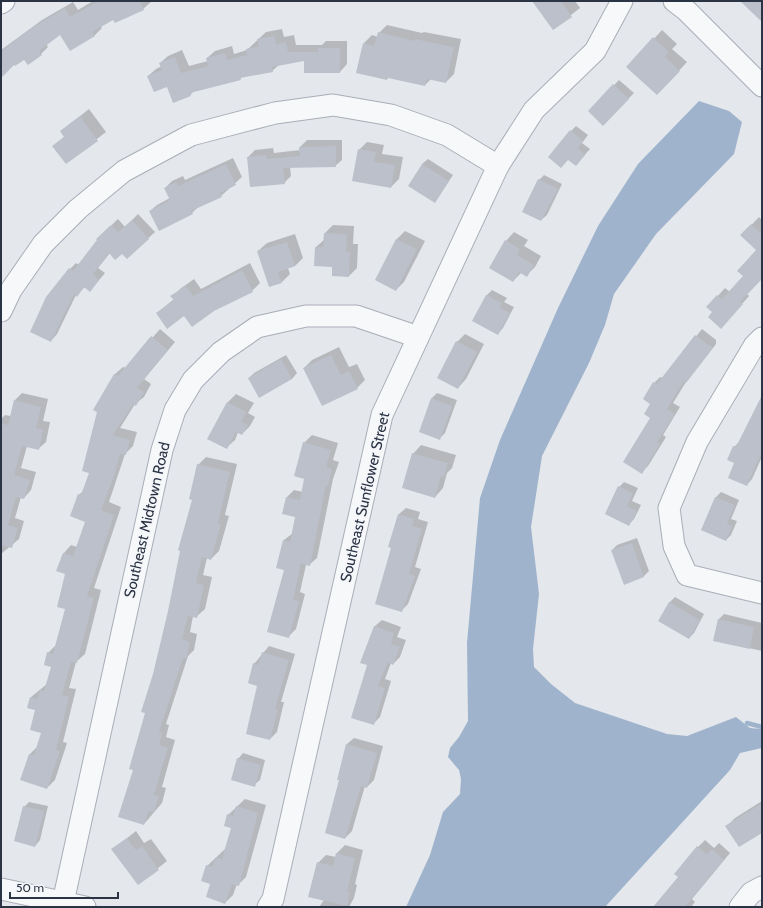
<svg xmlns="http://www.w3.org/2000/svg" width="763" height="908" font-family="Cabin,sans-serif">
<rect width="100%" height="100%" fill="#e4e7ec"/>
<polygon fill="#9fb4cc" points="699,101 729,111 742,122 734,154 656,234 614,294 605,325 589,363 542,456 531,527 539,594 533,649 534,667 551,684 575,703 667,734 687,736 736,717 750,728 762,729 762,748 740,753 730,770 605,907 406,907 430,855 443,812 460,794 461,779 459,770 448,757 450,748 459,737 468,721 467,643 480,498 500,440 558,308 598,226 638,164"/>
<g fill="#0003">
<polygon points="93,1 151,2 143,9 114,19 101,26 102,28 94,36 60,33 46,44 48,47 41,54 24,58 14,63 1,77 1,50 42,20 73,2 78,10"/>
<polygon points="533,1 575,1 580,8 553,29"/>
<polygon points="387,25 422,33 424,32 461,39 454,74 446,82 431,79 425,85 389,77 364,43 372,35 378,37 379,33"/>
<polygon points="282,29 284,37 294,35 296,45 322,45 326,41 347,41 347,64 340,72 305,60 279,65 272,71 243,76 240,79 194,91 190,95 148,76 156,69 162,66 160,63 168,56 182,50 189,66 208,61 207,58 215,51 232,46 234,54 247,50 266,32"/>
<polygon points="662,30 677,44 672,49 687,62 665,86 628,67"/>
<polygon points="619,80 634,93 603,125 589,111"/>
<polygon points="89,109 106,132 66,163 54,146 65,136 61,131"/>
<polygon points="576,126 588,135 582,143 590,149 581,159 569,159 571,131"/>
<polygon points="307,140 342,140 342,160 335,166 290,167 291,176 284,183 248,157 255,150 273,148 274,153 300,150 300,147"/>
<polygon points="367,142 384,145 382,154 403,157 399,179 391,187 359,150"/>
<polygon points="233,158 242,177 221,196 199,206 192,213 150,211 157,205 170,198 165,188 172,181 183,176 185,180"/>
<polygon points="428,159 453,175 435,202 422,164"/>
<polygon points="544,175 562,184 547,215 541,220 539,180"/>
<polygon points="138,214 155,232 127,258 122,252 110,253 98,268 105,273 90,291 85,287 76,295 57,334 51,341 70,269 76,263 79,265 98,240 97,239 118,219 125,227"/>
<polygon points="759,217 762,220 762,278 747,294 749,296 728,320 708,307 725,288 730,292 744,276 758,250 742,235"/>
<polygon points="333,225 354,226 353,244 358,244 357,268 349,276 333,266 316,247 325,239 325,233"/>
<polygon points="405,231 425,241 404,282 396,290 377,280 397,239"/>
<polygon points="514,232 528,240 524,246 541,256 535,267 527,275 521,273 513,281 506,241"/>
<polygon points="295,234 303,258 295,266 288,268 290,274 282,282 258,251 267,243"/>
<polygon points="250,263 260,283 252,291 184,315 157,313 174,299 172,297 180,289 194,279 201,289"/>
<polygon points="492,290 507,298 504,302 514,307 503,328 498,334 474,321 487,295"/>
<polygon points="160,329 175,342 144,379 151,384 144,397 135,404 120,428 137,432 133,446 125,454 109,502 121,507 94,588 101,590 85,654 76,662 69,688 76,689 63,742 67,743 55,780 47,788 22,779 30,754 38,746 42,732 37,709 31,697 47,684 52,666 48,653 56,645 66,609 66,573 58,570 64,553 71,545 77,547 86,521 79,495 85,489 91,472 98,412 94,409 115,374 123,367 126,368"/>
<polygon points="702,329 716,340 716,344 686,382 673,403 680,407 663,435 666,437 648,466 642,472 652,417 654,383 660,377 663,378"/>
<polygon points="465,334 484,344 466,379 458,388 457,342"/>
<polygon points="339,347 349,367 357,364 365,380 357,388 304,368 312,360"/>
<polygon points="286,355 297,373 292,379 249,378 254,373"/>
<polygon points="22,393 48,399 43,421 50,422 46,442 38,449 27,446 21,468 36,472 31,490 24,498 21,497 15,518 24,521 19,539 1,554 1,419 5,415 11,416 15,400"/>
<polygon points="437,393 457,400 445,433 440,438 432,398"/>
<polygon points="236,394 254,403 248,413 255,417 250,426 242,434 238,432 235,440 226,448 209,439 228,402"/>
<polygon points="762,397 762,457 752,479 747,485 736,462 734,447 739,442"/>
<polygon points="312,435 338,443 333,460 339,462 333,479 317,558 309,565 306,565 300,592 305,594 296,629 288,637 284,540 293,533 296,516 287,497 294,490 303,492 305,478 304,443"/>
<polygon points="421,445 456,455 452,468 447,473 443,488 435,497 413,454"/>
<polygon points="206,457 237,464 225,515 229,516 219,551 211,559 207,558 203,575 212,577 205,609 197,616 193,616 190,632 197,634 194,650 188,656 166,724 169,725 166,737 175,740 162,787 166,788 162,803 144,824 134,770 193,499 198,465"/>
<polygon points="624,482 638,488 632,501 641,505 634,519 629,524 619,487"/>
<polygon points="721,492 739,500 731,519 737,521 731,535 726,540 702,530 716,497"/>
<polygon points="406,508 420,512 418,519 428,522 415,567 421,569 408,604 401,611 392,547 399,514"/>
<polygon points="637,538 649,571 644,576 624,583 612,550 617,545"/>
<polygon points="675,597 704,614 694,633 689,638 669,603"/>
<polygon points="724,614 762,623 762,651 714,640 718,620"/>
<polygon points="382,620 401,627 397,637 406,640 400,657 393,664 391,663 385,679 391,681 380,717 373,724 368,665 361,662 375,626"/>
<polygon points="269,646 295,654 281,702 284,702 277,732 270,739 254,664"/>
<polygon points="354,738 383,746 374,780 367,787 365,786 352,831 345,838 326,833 340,780 347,744"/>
<polygon points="243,753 265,760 260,780 254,785 238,759"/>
<polygon points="245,799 266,805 246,877 238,885 237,884 233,895 225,903 211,883 207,866 225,849 232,828 228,815"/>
<polygon points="762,801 762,831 727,826 735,818"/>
<polygon points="29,802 48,806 40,840 35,846 24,807"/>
<polygon points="136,831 144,843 151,839 167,861 138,884 113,849"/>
<polygon points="705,840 714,848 719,843 730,853 692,899 695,902 691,907 662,907 698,847"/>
<polygon points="345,845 363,850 355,884 357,885 354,898 349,907 319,907 324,900 318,863 326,855 336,857 337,853"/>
</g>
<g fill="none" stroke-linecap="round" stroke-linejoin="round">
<polyline stroke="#9fb4cc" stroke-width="4.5" points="747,723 762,727"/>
</g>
<g fill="#bbc0ca">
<polygon points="98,1 140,1 144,10 115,23 113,20 92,32 95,36 70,51 60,35 39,51 42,55 28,65 24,60 15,66 14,65 1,78 1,51 33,27 65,8 70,17"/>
<polygon points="532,1 561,1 572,17 553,30"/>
<polygon points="740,1 762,1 762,22"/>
<polygon points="378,32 415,41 415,39 454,47 446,83 427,79 425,86 388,78 387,80 356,73 363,43 374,46"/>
<polygon points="275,36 276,44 286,42 288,52 318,52 318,48 340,48 340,73 304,73 304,61 272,67 273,72 240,78 241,80 190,93 191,96 173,103 167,87 154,92 147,76 162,70 159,63 175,57 181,73 208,66 206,58 225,53 227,60 247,55 246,49 259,46 257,39"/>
<polygon points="653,37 669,52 665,57 680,71 657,95 626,67"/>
<polygon points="613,84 629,99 603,126 588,111"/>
<polygon points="80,116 98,141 66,164 52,146 64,137 60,131"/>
<polygon points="570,130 583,141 578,148 585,155 576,166 568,160 561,168 548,157"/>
<polygon points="336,146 336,167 283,168 285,184 250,187 247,157 266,155 267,159 300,156 299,147"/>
<polygon points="358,149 376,152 374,162 395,165 391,188 352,181"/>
<polygon points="226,164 236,185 220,193 222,197 191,211 193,214 159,231 149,211 170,200 164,188 176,182 178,186"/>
<polygon points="422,164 449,181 435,203 408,186"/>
<polygon points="538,179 558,189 541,221 522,212"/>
<polygon points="132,220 149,239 127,259 122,254 115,260 109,253 93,274 99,280 90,292 84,287 77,297 74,294 51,342 30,332 46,297 69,268 73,271 97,240 96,239 111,225 118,232"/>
<polygon points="751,224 762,234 762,279 740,302 743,304 721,329 708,317 712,312 706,307 717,295 722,299 743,276 737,271 756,250 740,235"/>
<polygon points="324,233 347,234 346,251 350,252 349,277 332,276 332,267 314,266 315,247 323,247"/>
<polygon points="396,239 417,249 396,291 375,280"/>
<polygon points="505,240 520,249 517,255 534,265 527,277 519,272 513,282 489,268"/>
<polygon points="287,242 295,266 278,272 282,283 269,287 257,251"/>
<polygon points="242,270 253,292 214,311 192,327 184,316 167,329 156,313 174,300 170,296 186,286 193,296"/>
<polygon points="486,295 502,303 500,308 510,313 498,335 472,321"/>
<polygon points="695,335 713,348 686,383 684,381 667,409 675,414 657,442 660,444 642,474 623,462 650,418 644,414 650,404 643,399 653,382 657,384"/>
<polygon points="151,336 168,350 137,388 144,392 136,406 133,404 113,435 130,440 126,455 120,454 114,476 101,510 114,515 87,596 94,598 77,663 71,662 62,695 69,697 56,750 60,751 47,789 20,780 29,754 34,755 41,733 30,730 35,710 27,708 30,697 37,699 40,690 44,691 51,667 44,665 47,652 53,654 65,609 57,607 65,574 56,571 63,553 73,556 85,522 70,516 78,494 81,495 89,473 82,471 97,412 93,410 114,374 118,376"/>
<polygon points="456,341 477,352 458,389 437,378"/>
<polygon points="331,355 341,375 349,371 358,389 322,406 303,368"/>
<polygon points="281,359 292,379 259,398 248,378"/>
<polygon points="762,395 762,452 747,486 728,478 734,463 727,460 733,446 736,447"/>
<polygon points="431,398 452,406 440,440 419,432"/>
<polygon points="14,400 41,407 36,428 43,430 39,450 22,446 14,475 30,480 24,499 16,497 8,525 18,528 12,548 1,545 1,423 8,425"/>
<polygon points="227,402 246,412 241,422 248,425 242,435 236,432 227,449 207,439"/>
<polygon points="303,442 331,450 326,467 332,469 328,486 326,485 310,566 301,564 293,600 299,601 289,638 267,632 284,570 276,568 283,540 290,542 295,517 282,514 286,497 300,500 304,479 294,476"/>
<polygon points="412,453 448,463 444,477 441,476 435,498 402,488"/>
<polygon points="197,464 230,472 218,523 221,524 211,560 202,557 196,583 204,585 197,618 188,616 182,639 190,642 186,659 183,658 159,732 162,733 159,745 168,748 154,795 159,796 154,812 149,811 144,825 118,817 133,770 129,769 145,713 141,712 153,674 168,611 180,551 178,550 192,500 189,499"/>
<polygon points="618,486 633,493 627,506 637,511 629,526 605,514"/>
<polygon points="715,497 735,505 727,524 732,526 726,541 701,530"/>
<polygon points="398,514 414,519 412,526 422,529 409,574 415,576 402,612 375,604 391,548 388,547"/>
<polygon points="632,543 644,577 624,585 611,550"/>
<polygon points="669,602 700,620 689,639 658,621"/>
<polygon points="718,619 754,627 750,649 713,641"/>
<polygon points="374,626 394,633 391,644 400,647 393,665 388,662 378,686 385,688 374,725 351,718 367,665 360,663"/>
<polygon points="262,652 289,660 275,709 278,709 270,740 246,734 257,686 248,683 253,663 258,665"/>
<polygon points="346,744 377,753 367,788 361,786 345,839 325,833 339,780 337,780"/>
<polygon points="237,758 261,765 255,787 231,780"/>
<polygon points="762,803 762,833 739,847 725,826"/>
<polygon points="23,806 44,811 35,847 14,841"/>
<polygon points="236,806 258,813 239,886 232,884 225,904 206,897 210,884 201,881 206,865 212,867 216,857 222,859 231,828 224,826 227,814 233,816"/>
<polygon points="127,838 136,850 142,846 159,870 138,885 111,849"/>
<polygon points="697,846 707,854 712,849 724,860 685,907 653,907 678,877 674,874"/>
<polygon points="336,853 355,858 347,892 350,892 347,906 308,897 317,862 333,866"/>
</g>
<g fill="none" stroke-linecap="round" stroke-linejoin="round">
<defs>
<g id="minor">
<polyline points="674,1 687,11 762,86"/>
<polyline points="1,3 4,1"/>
<polyline points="1,311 11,290 43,244 78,209 124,171 191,135 275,113 333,105 391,115 447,135 498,166"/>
<polyline points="762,338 754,346 697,442 669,508 674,546 687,575 762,593"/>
<polyline points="1,889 85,907"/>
<polyline points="62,907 162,450 175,410 193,380 221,352 257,327 306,316 356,316 418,337"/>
<polyline points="268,907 273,899 382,415 498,166 534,110 595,51 622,1"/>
<polyline points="740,907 751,893 762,887"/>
</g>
</defs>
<use href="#minor" stroke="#a9aeb7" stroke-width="23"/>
<use href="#minor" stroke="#f7f8fa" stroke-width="21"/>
</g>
<g text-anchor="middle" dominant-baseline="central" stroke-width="3.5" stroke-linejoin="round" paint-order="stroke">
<g font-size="15" fill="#2b3445" stroke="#f4f6f9">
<text transform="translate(365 497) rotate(-77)">Southeast Sunflower Street</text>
<text transform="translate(147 520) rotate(-77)">Southeast Midtown Road</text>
</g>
</g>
<rect width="763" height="908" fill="none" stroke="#2b3445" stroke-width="4"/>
<path d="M10 892v6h108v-6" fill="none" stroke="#2b3445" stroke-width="2"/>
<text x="16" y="892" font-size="12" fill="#2b3445" stroke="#f4f6f9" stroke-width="3" paint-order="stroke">50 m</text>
</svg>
